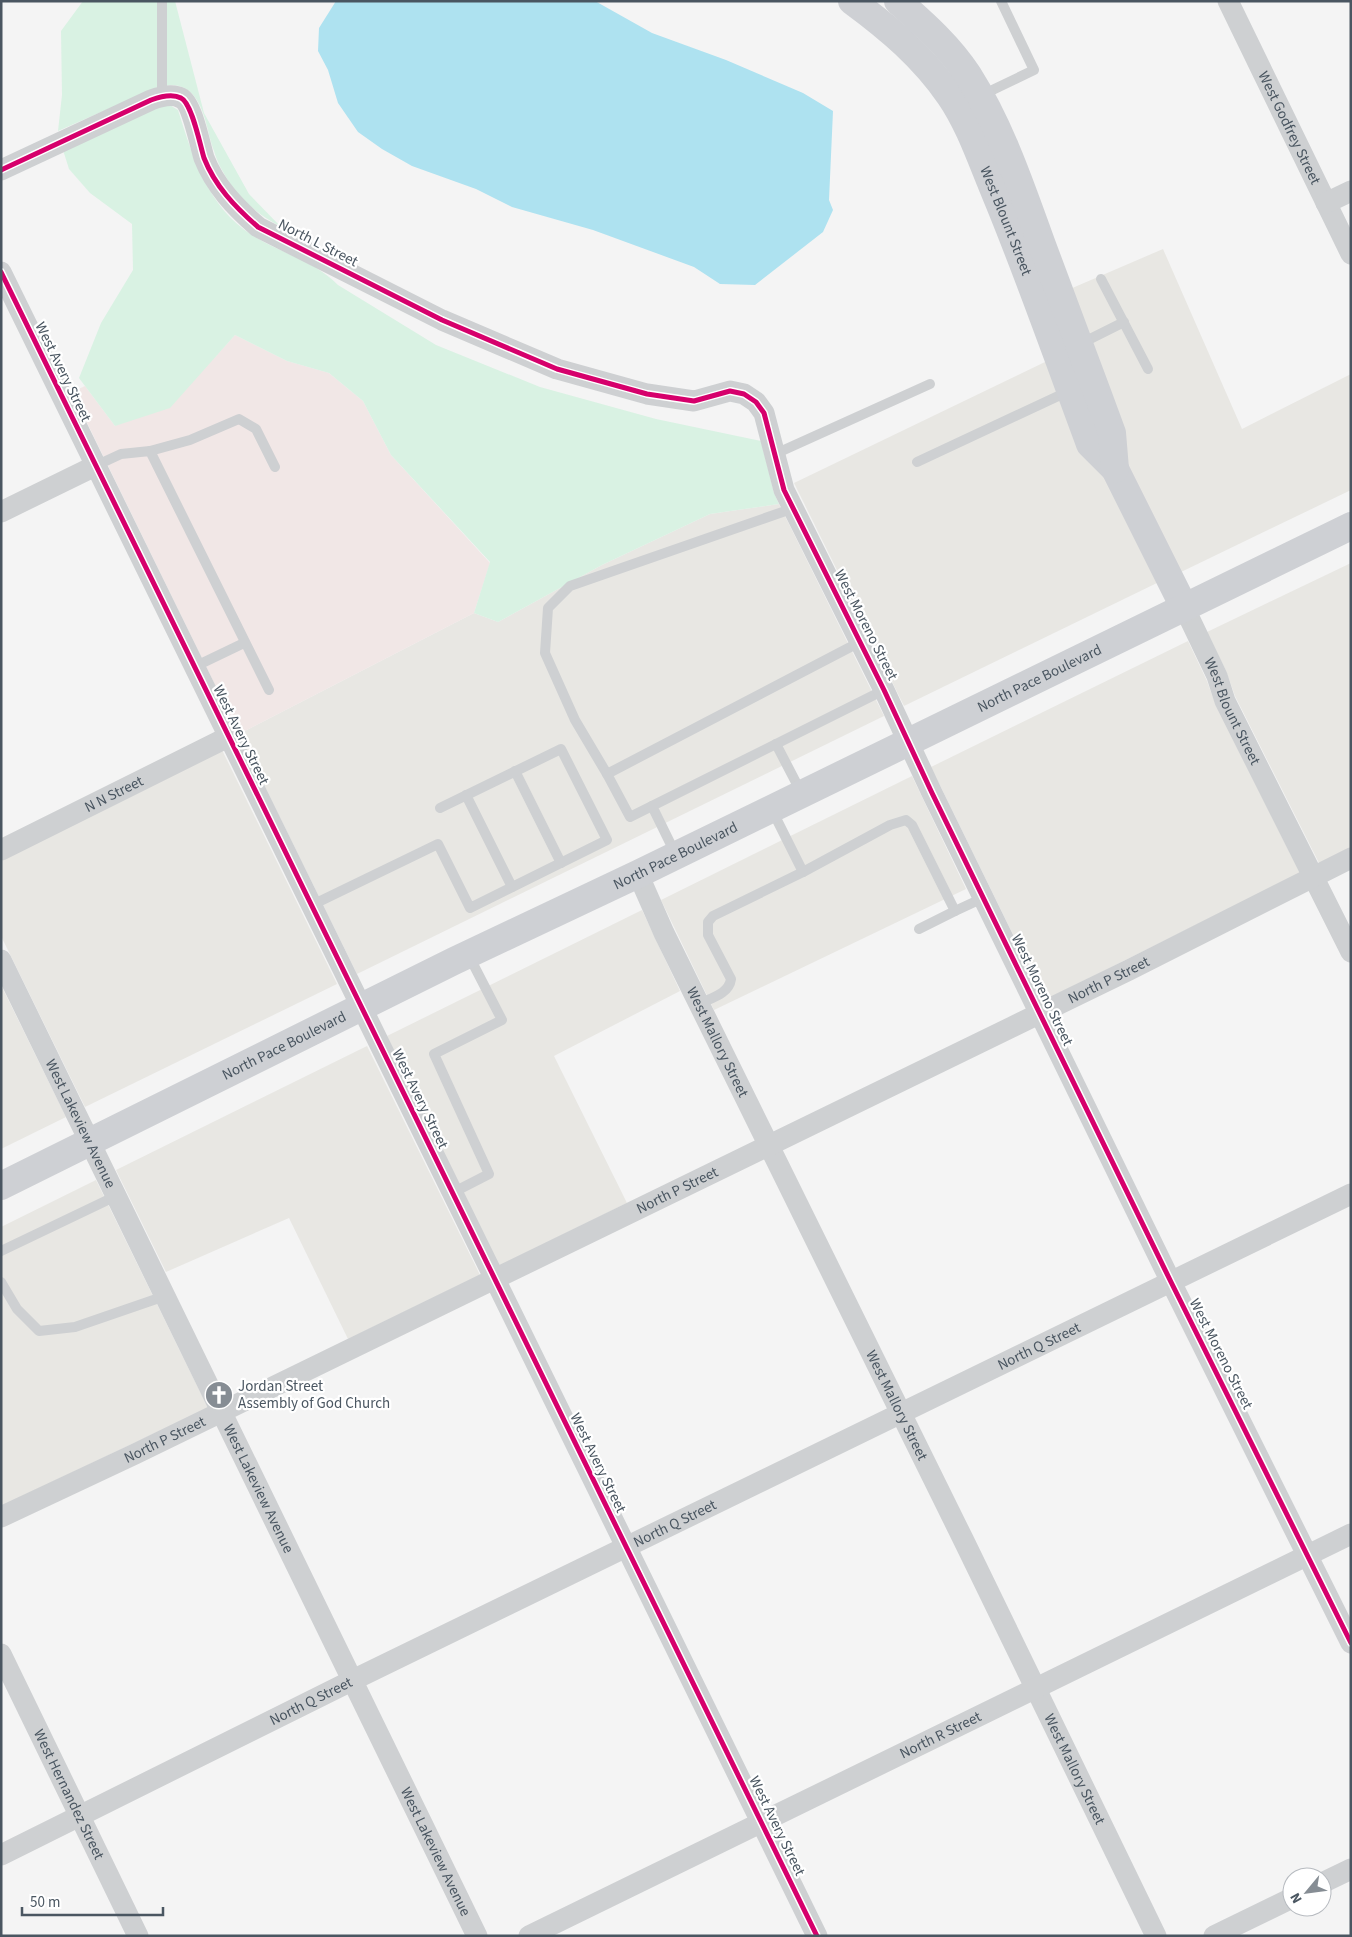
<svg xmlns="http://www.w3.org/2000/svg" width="1352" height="1937" font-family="'Source Sans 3',sans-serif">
<rect width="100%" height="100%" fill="#f4f4f4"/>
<g fill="#e8e7e3">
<polygon points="1163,249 1242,429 1351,374 1351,490 1179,573 1126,464 1070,289"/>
<polygon points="1047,361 1159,582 904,706 794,483"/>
<polygon points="779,504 884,716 357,974 239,734 474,613 498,622 602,565 710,514"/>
<polygon points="1351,563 1351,848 1319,863 1235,696 1226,671 1207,632"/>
<polygon points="1188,641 1207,681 1216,706 1300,873 1045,1000 931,767"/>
<polygon points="222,750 337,984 85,1107 1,936 1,861"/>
<polygon points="912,776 966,889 714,1010 661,900"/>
<polygon points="642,910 680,991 554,1056 627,1203 499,1266 387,1036"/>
<polygon points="2,987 66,1117 1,1149 1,988"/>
<polygon points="367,1046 480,1275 348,1339 289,1218 166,1272 116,1170"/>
<polygon points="96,1180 208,1408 1,1506 1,1227"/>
</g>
<polygon fill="#f1e7e6" points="235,335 287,361 329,373 363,401 391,455 490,563 474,613 239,734 72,392 85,386 115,426 216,356"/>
<g fill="#d9f2e3">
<path d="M83 1H175L204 113 249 194 281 227C261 216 242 202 229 182 223 172 217 162 214 151 207 132 205 104 189 91 181 84 170 85 160 86L58 131 62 95 61 31Z"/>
<path d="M168 104 178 110C193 158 208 207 252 235 280 253 315 261 338 285L436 345 540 387 656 419 761 441 774 493 779 504 710 514 602 565 498 622 474 613 490 562 391 455 363 401 329 373 287 361 235 335 170 408 115 426 79 378 101 323 133 270 132 224 90 193 69 169 63 150 154 109Z"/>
</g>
<polygon fill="#aee2f0" points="336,1 595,1 652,33 726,60 803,93 833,111 829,200 833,210 823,232 755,285 720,284 694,267 593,230 512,207 476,189 412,166 382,149 358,132 338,103 328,70 318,51 319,28"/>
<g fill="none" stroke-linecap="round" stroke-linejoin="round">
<g stroke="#ced0d2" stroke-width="10">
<polyline points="162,1 162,96"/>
<polyline points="982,95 1034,70 1001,1"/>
<polyline points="1101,279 1148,369"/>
<polyline points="1080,344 1124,322"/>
<polyline points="150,451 190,440 239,419 256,429 275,467"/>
<polyline points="775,454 930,384"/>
<polyline points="917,462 1069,391"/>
<polyline points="95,466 121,454 150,451 269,690"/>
<polyline points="194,667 244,643"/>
<polyline points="776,744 802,794"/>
<polyline points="515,771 561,863"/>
<polyline points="607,774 575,720 545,653 548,608 570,586 794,508"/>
<polyline points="466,795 512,887"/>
<polyline points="652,806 630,817 607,774 860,642"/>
<polyline points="676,855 652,806 884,690"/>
<polyline points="803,872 890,825 906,820 912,825 955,911 983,898"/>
<polyline points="310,906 438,844 470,908 607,840 561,749 440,808"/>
<polyline points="919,929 955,911"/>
<path d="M699 1004C711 998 729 994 731 979L708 935V922L713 916 803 872 772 810"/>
<polyline points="452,1193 489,1174 434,1054 502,1020 469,956"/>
<polyline points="1,1251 116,1196"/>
<polyline points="1,1282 17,1309 39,1331 75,1327 165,1296"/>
</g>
<g stroke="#ced0d2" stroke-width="21">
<path id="s1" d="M1228 1 1351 254"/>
<path d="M1 170 151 100C159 97 172 93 181 98 192 103 200 145 204 158 215 186 235 207 258 227L442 320 557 369 647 394 694 401 730 391 744 394 756 402 764 413 784 490 884 690 932 793 1171 1282 1351 1643"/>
<polyline points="1326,203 1351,191"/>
<polyline points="1,272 817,1936"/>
<polyline points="1,512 95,466"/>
<path id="s2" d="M1184 607 1217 676 1225 701 1351 952"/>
<path id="s3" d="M1 850 228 737"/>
<path id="s4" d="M638 874 664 933 964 1541 1156 1936"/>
<path id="s5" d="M1 960 477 1936"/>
<path id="s6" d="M1 1517 135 1454 1129 970 1351 858"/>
<path id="s7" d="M1 1654 138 1936"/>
<path id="s8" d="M1 1855 353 1680 1351 1194"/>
<polyline points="1322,1883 1351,1869"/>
<path id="s9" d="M529 1936 1351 1534"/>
<polyline points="1214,1936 1292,1898"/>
</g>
<g stroke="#ced0d4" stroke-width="28">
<path id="s10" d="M852 1C890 29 923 57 950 96 970 125 982 162 996 195 1030 277 1059 361 1090 444L1115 469 1184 607"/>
<path d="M898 1C924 24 949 46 968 75 1001 127 1021 187 1042 245 1065 307 1089 370 1112 433L1115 469"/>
<path id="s11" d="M1 1186 454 961 638 874 1351 526"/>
</g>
<defs>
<g id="cycleway">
<path d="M1 170 151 100C159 97 172 93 181 98 192 103 200 145 204 158 215 186 235 207 258 227L442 320 557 369 647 394 694 401 730 391 744 394 756 402 764 413 784 490 884 690 932 793 1171 1282 1351 1643"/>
<polyline points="1,272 817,1936"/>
</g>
</defs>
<use href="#cycleway" stroke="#fff" stroke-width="8"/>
<use href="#cycleway" stroke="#d6006c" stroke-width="5"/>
</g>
<defs>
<symbol id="church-disc" viewBox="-11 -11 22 22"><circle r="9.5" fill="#868d94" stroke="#fff"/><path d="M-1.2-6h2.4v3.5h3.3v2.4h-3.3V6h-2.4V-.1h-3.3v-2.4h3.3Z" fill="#fff"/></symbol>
</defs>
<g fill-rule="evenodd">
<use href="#church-disc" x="203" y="1379" width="32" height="32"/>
</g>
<g text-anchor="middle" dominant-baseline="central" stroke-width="4.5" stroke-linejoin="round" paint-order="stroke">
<g font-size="15" fill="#4a5661" stroke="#fff">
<text stroke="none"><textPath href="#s1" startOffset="141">West Godfrey Street</textPath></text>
<text stroke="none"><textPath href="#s10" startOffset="274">West Blount Street</textPath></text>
<text transform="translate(318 243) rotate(27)">North L Street</text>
<text transform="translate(63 372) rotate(64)">West Avery Street</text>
<text transform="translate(866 625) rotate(63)">West Moreno Street</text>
<text stroke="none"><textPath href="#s11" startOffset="1156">North Pace Boulevard</textPath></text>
<text stroke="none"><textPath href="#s2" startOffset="115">West Blount Street</textPath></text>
<text transform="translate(241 735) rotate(64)">West Avery Street</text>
<text stroke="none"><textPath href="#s3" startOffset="126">N N Street</textPath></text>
<text stroke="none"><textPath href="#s11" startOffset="751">North Pace Boulevard</textPath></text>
<text stroke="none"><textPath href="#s6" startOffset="1231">North P Street</textPath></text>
<text transform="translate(1042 990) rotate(64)">West Moreno Street</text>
<text stroke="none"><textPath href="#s4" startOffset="186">West Mallory Street</textPath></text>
<text stroke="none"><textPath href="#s11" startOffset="316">North Pace Boulevard</textPath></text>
<text transform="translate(420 1099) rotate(64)">West Avery Street</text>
<text stroke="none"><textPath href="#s5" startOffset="182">West Lakeview Avenue</textPath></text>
<text stroke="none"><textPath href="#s6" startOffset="751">North P Street</textPath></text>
<text stroke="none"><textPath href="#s8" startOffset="1156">North Q Street</textPath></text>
<text transform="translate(1221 1354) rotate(63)">West Moreno Street</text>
<text stroke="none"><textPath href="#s4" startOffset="591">West Mallory Street</textPath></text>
<text stroke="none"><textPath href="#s6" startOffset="181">North P Street</textPath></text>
<text transform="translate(598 1463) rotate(64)">West Avery Street</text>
<text stroke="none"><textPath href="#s5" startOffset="588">West Lakeview Avenue</textPath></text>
<text stroke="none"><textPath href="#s8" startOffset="751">North Q Street</textPath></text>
<text stroke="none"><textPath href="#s8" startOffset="346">North Q Street</textPath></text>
<text stroke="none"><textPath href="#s9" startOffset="458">North R Street</textPath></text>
<text stroke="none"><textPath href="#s4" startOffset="996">West Mallory Street</textPath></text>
<text stroke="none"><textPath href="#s7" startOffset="156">West Hernandez Street</textPath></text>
<text transform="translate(777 1826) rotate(64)">West Avery Street</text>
<text stroke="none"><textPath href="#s5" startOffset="992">West Lakeview Avenue</textPath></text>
</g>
<g font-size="15" fill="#4a5661" stroke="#fff" text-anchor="start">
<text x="238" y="1386">Jordan Street<tspan x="238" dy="17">Assembly of God Church</tspan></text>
</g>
</g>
<rect width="1352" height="1937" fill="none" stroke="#4a5661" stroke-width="5"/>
<g transform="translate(1307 1892) rotate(241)"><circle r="24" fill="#ffffff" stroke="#b7bbc0"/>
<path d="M0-4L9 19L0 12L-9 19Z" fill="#868d94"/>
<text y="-8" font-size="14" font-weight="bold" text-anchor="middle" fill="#4a5661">N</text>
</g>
<path d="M22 1907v8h141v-8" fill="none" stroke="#4a5661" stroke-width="2.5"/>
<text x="30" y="1907" font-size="15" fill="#4a5661" stroke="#ffffff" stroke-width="4" paint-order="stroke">50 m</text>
</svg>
